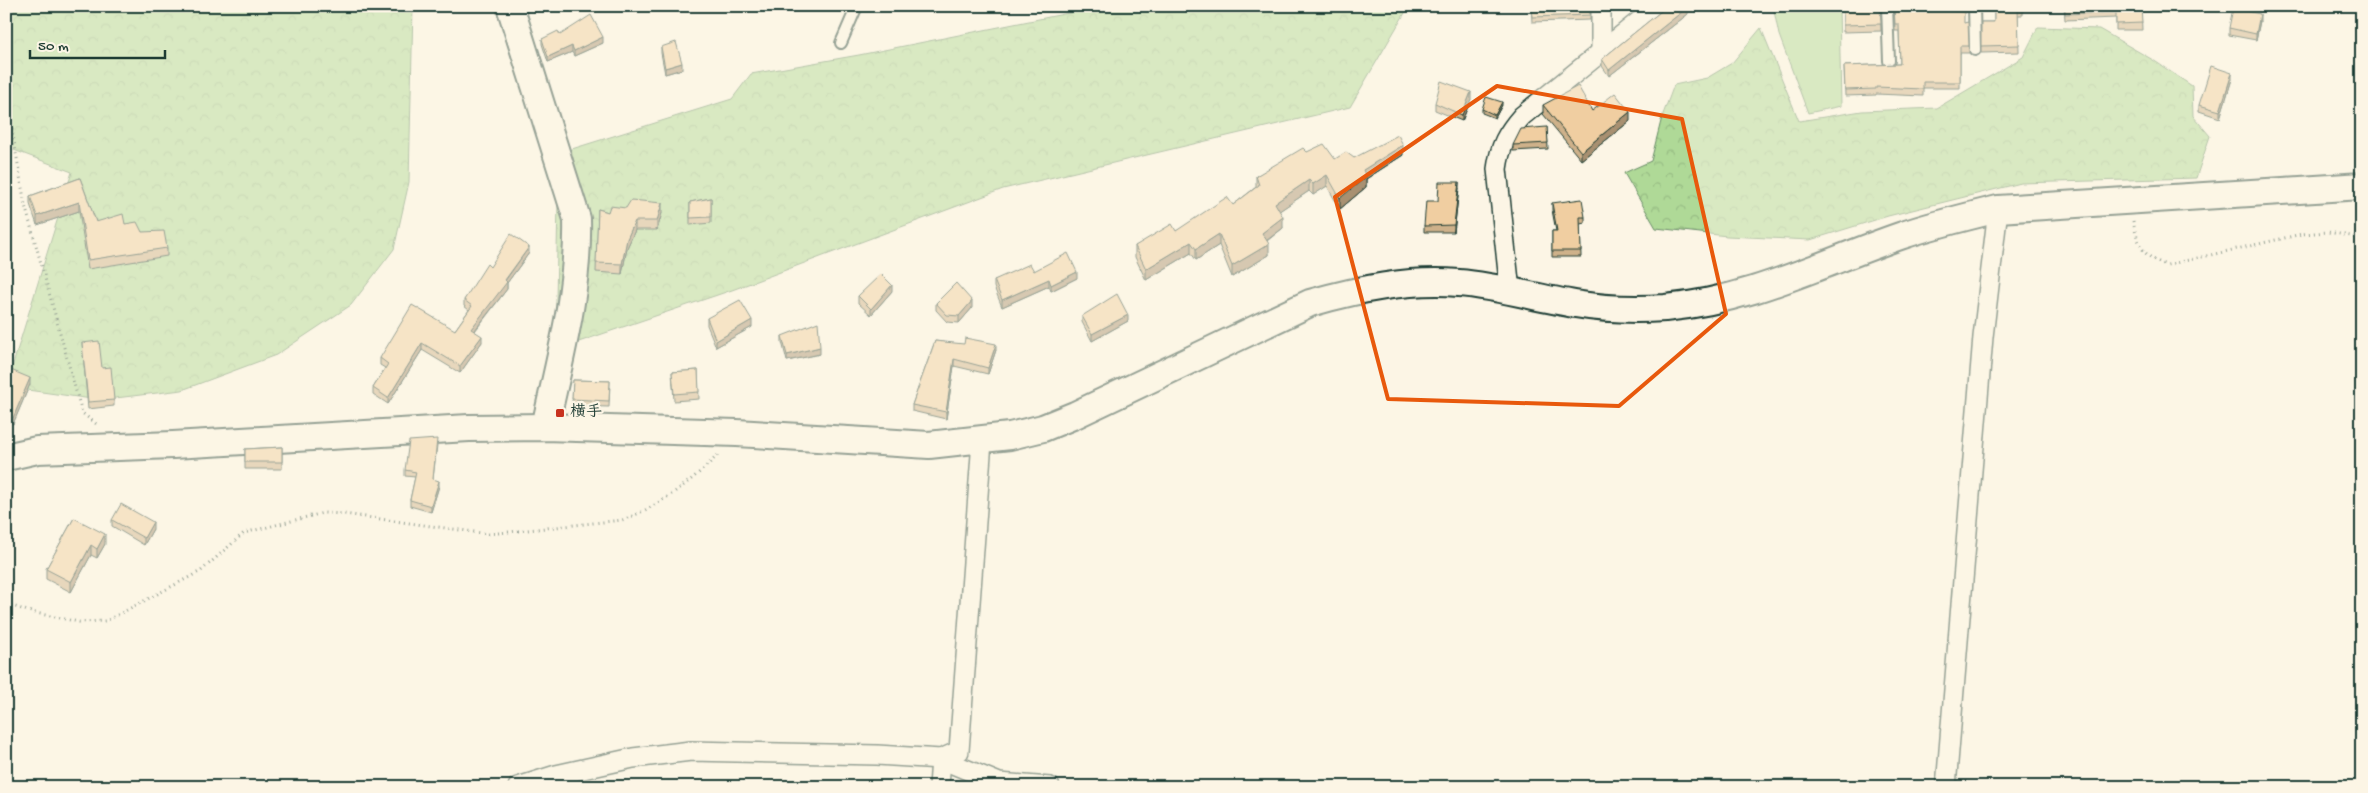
<svg xmlns="http://www.w3.org/2000/svg" width="2368" height="793" font-family="'Gochi Hand','Klee One',sans-serif">
<defs>
<pattern id="forest-crowns" width="20" height="18" patternUnits="userSpaceOnUse" patternTransform="scale(1.25)"><rect width="20" height="18" fill="#afd997"/><path d="M2 6a3 3 0 1 1 6 0M12 15a3 3 0 1 1 6 0" fill="none" stroke="#96bb83"/></pattern>
</defs>
<rect width="100%" height="100%" fill="#fcf5e5"/>
<filter id="ink" filterUnits="userSpaceOnUse"><feTurbulence type="fractalNoise" baseFrequency=".02" numOctaves="2"/><feDisplacementMap in="SourceGraphic" scale="10" xChannelSelector="R" yChannelSelector="G"/><feConvolveMatrix kernelMatrix="1 2 1 2 8 2 1 2 1" color-interpolation-filters="sRGB"/></filter>
<g filter="url(#ink)">
<g fill="url(#forest-crowns)" stroke="#678b66">
<polygon points="6,6 413,6 409,182 394,249 351,305 276,355 182,390 99,400 6,387 72,172 6,147"/>
<polygon points="1104,6 1409,6 1350,107 1003,189 732,290 555,350 559,153 732,99 751,74 859,55"/>
<polygon points="2038,27 2099,29 2153,60 2192,86 2193,116 2210,136 2196,178 2021,183 1888,216 1810,240 1727,236 1656,228 1624,173 1651,161 1662,117 1674,85 1707,78 1732,63 1761,28 1799,121 1862,111 1937,108 2023,57"/>
</g>
<polygon fill="#afd997" stroke="#678b66" points="1773,6 1839,6 1841,106 1808,113 1779,35"/>
<g fill="none" stroke-linecap="round" stroke-linejoin="round">
<defs>
<g id="lane">
<polyline points="1887,6 1889,61"/>
<polyline points="1974,6 1975,50"/>
<polyline points="841,43 857,6"/>
</g>
<g id="street">
<polyline points="1601,53 1601,6"/>
<path d="M1510 291 1497 169C1500 146 1507 133 1522 116L1658 6"/>
<polyline points="941,759 959,751 982,441"/>
<polyline points="518,787 556,775 633,758 691,751 877,755 941,759 999,783 1050,787"/>
<polyline points="939,787 941,759"/>
<polyline points="1946,787 1983,337 1998,209"/>
</g>
<g id="secondary">
<path d="M510 6 577 219C579 290 560 358 545 427"/>
<path d="M6 457 37 450 173 445 469 428 545 427 737 433 929 445 1010 436 1043 428 1075 415 1310 303C1359 289 1408 279 1459 283 1498 286 1536 298 1575 304 1604 309 1635 310 1665 308 1752 300 1819 264 1900 236 1932 225 1965 217 1998 209L2362 186"/>
</g>
</defs>
<use href="#lane" stroke="#1f3d34" stroke-width="14"/>
<use href="#street" stroke="#1f3d34" stroke-width="22"/>
<use href="#secondary" stroke="#1f3d34" stroke-width="30"/>
<g stroke="#1f3d34" stroke-width="3" stroke-dasharray="1 4" stroke-linecap="butt">
<polyline points="6,94 25,205 82,413 99,426"/>
<path d="M2133 221C2138 245 2143 258 2167 265L2302 234 2328 232 2362 238"/>
<path d="M6 604 31 612 79 622 106 621 201 571 244 533 323 513 344 514 489 534 622 520C659 507 692 481 720 453"/>
</g>
<use href="#lane" stroke="#fcf5e5" stroke-width="10"/>
<use href="#street" stroke="#fcf5e5" stroke-width="19"/>
<use href="#secondary" stroke="#fcf5e5" stroke-width="26"/>
</g>
<g fill="#ceb18a" stroke="#1f3d34">
<polygon points="1531,6 1590,6 1590,20 1532,22"/>
<polygon points="1843,6 1880,6 1881,31 1843,32"/>
<polygon points="1894,6 1951,11 1964,23 1969,46 1969,53 1960,53 1960,88 1923,88 1923,96 1876,94 1876,95 1845,96 1844,66 1900,64 1899,31 1895,31"/>
<polygon points="1994,6 2023,6 2023,15 2018,15 2019,52 1981,53 1981,22 1994,22"/>
<polygon points="2064,6 2141,6 2142,30 2116,30 2116,18 2065,20"/>
<polygon points="1665,8 1688,14 1609,76 1602,66 1602,59"/>
<polygon points="2260,21 2256,40 2229,35 2229,28"/>
<polygon points="560,35 603,43 574,56 572,52 548,62 542,44 542,39"/>
<polygon points="661,47 682,69 665,74 661,53"/>
<polygon points="2232,79 2220,118 2199,111 2199,105"/>
<polygon points="1471,99 1462,121 1435,110 1435,103"/>
<polygon points="1502,105 1495,118 1482,113 1482,109"/>
<polygon points="1543,105 1592,111 1630,121 1581,160 1543,114"/>
<polygon points="1547,127 1548,149 1513,151 1513,145"/>
<polygon points="1307,152 1335,159 1403,155 1366,179 1366,187 1340,209 1327,186 1313,195 1309,191 1279,211 1283,228 1267,241 1269,255 1232,277 1219,245 1196,260 1191,253 1146,280 1135,257 1135,246 1176,231 1233,205 1256,187 1256,176"/>
<polygon points="80,178 96,222 125,224 142,232 167,248 167,256 88,269 79,211 37,225 30,204 30,196"/>
<polygon points="1459,188 1454,232 1424,232 1424,226 1438,201"/>
<polygon points="711,198 711,223 690,225 690,202"/>
<polygon points="1552,203 1585,217 1585,223 1580,224 1581,257 1552,257 1552,231 1556,231 1552,210"/>
<polygon points="598,209 608,212 662,213 657,230 635,230 627,248 622,274 596,272"/>
<polygon points="529,253 507,283 507,289 475,331 482,342 460,373 422,350 388,404 373,394 373,388 385,368 380,365 380,358 455,330 469,310 464,306 464,300 490,267"/>
<polygon points="1034,271 1077,278 1051,291 1049,286 1002,307 994,287 994,280"/>
<polygon points="892,291 871,315 858,303 858,296"/>
<polygon points="936,303 972,308 959,323 947,322 936,310"/>
<polygon points="1082,316 1128,321 1092,341 1082,322"/>
<polygon points="707,318 752,327 716,347 707,325"/>
<polygon points="782,336 820,354 787,361 782,342"/>
<polygon points="935,341 996,350 988,374 954,366 946,419 912,411 912,405"/>
<polygon points="82,343 102,368 114,400 114,406 88,409"/>
<polygon points="6,368 30,384 13,424 6,421"/>
<polygon points="698,370 699,399 674,401 672,372"/>
<polygon points="573,380 610,381 609,407 572,406"/>
<polygon points="437,445 433,479 439,486 431,512 410,506 410,500 415,477 405,476 405,470"/>
<polygon points="282,447 282,469 245,469 245,449"/>
<polygon points="74,518 105,544 97,558 91,555 71,592 46,579 46,569"/>
<polygon points="112,520 153,529 144,545 112,526"/>
</g>
<g fill="#a89071" stroke="#1f3d34">
<polygon points="1688,7 1688,14 1609,76 1609,70"/>
<polygon points="2260,14 2260,21 2256,40 2256,34"/>
<polygon points="603,37 603,43 574,56 574,51"/>
<polygon points="572,46 572,52 548,62 548,57"/>
<polygon points="682,63 682,69 665,74 665,68"/>
<polygon points="2232,73 2232,79 2220,118 2220,111"/>
<polygon points="1471,92 1471,99 1462,121 1462,115"/>
<polygon points="1502,102 1502,105 1495,118 1495,115"/>
<polygon points="1630,112 1630,121 1581,160 1581,152"/>
<polygon points="1403,145 1403,155 1366,179 1366,187 1340,209 1340,198 1363,170"/>
<polygon points="1327,175 1327,186 1313,195 1313,184"/>
<polygon points="1309,180 1309,191 1275,214 1275,203"/>
<polygon points="1459,182 1459,188 1454,232 1454,225"/>
<polygon points="79,202 79,211 37,225 37,216"/>
<polygon points="662,203 662,213 657,230 657,221"/>
<polygon points="1283,217 1283,228 1262,244 1262,233"/>
<polygon points="635,221 635,230 627,248 622,274 622,264 627,239"/>
<polygon points="1219,234 1219,245 1196,260 1196,249"/>
<polygon points="1191,242 1191,253 1146,280 1146,269"/>
<polygon points="1269,244 1269,255 1232,277 1232,266"/>
<polygon points="529,247 529,253 507,283 507,289 471,335 471,329"/>
<polygon points="1077,272 1077,278 1051,291 1051,285"/>
<polygon points="1049,279 1049,286 1002,307 1002,300"/>
<polygon points="892,285 892,291 871,315 871,309"/>
<polygon points="972,301 972,308 959,323 959,316"/>
<polygon points="1128,315 1128,321 1092,341 1092,334"/>
<polygon points="752,320 752,327 716,347 716,341"/>
<polygon points="482,336 482,342 460,373 460,366"/>
<polygon points="422,343 422,350 388,404 388,398"/>
<polygon points="996,344 996,350 988,374 988,368"/>
<polygon points="820,347 820,354 787,361 787,355"/>
<polygon points="954,359 954,366 946,419 946,412"/>
<polygon points="30,378 30,384 13,424 13,418"/>
<polygon points="439,481 439,486 431,512 431,506"/>
<polygon points="153,522 153,529 144,545 144,538"/>
<polygon points="105,534 105,544 97,558 97,549"/>
<polygon points="91,545 91,555 71,592 71,582"/>
</g>
<g fill="#f0cea1" stroke="#1f3d34">
<polygon points="1531,6 1590,6 1590,15 1532,17"/>
<polygon points="1666,6 1687,6 1688,7 1609,70 1602,59 1665,8"/>
<polygon points="1843,6 1880,6 1881,24 1843,25"/>
<polygon points="1894,6 1950,6 1950,11 1964,12 1964,23 1968,22 1969,46 1960,46 1960,82 1923,82 1923,89 1876,87 1876,89 1845,90 1844,66 1900,64 1899,24 1895,24"/>
<polygon points="1994,6 2023,6 2023,8 2018,8 2019,45 1981,46 1981,22 1994,22"/>
<polygon points="2065,6 2141,6 2142,23 2116,24 2116,12 2065,14"/>
<polygon points="2233,8 2260,14 2256,34 2229,28"/>
<polygon points="591,15 603,37 574,51 572,46 548,57 542,39 558,31 560,35"/>
<polygon points="676,42 682,63 665,68 661,47"/>
<polygon points="2211,66 2232,73 2220,111 2199,105"/>
<polygon points="1441,81 1471,92 1462,115 1435,103"/>
<polygon points="1578,86 1592,111 1615,93 1630,112 1581,152 1543,105"/>
<polygon points="1486,97 1502,102 1495,115 1482,109"/>
<polygon points="1547,127 1548,143 1513,145 1521,129"/>
<polygon points="1398,135 1403,145 1363,170 1366,177 1340,198 1327,175 1313,184 1309,180 1275,203 1283,217 1262,233 1269,244 1232,266 1219,234 1196,249 1191,242 1146,269 1135,246 1172,224 1176,231 1227,197 1233,205 1259,185 1256,176 1303,148 1307,152 1324,144 1335,159 1346,152 1354,158"/>
<polygon points="80,178 96,222 123,214 125,224 137,222 142,232 164,231 167,248 88,260 79,202 37,216 30,196"/>
<polygon points="1439,182 1459,182 1454,225 1424,226 1426,201 1438,201"/>
<polygon points="711,198 711,217 690,218 690,202"/>
<polygon points="1582,199 1585,217 1580,217 1581,251 1552,251 1552,231 1557,231 1552,203"/>
<polygon points="631,200 662,203 657,221 635,221 627,239 622,264 596,263 598,209 608,212 610,206 626,208"/>
<polygon points="511,234 529,247 505,280 507,282 471,329 482,336 460,366 422,343 388,398 373,388 388,364 380,358 412,305 455,330 472,306 464,300 487,264 490,267"/>
<polygon points="1068,253 1077,272 1051,285 1049,279 1002,300 994,280 1030,264 1034,271"/>
<polygon points="881,274 892,285 871,309 858,296"/>
<polygon points="956,283 972,301 959,316 947,315 936,303"/>
<polygon points="1117,294 1128,315 1092,334 1082,316"/>
<polygon points="740,300 752,320 716,341 707,318"/>
<polygon points="818,322 820,347 787,355 782,336"/>
<polygon points="965,338 996,344 988,368 954,359 946,412 912,405 935,341 964,344"/>
<polygon points="99,341 102,368 111,367 114,400 88,402 82,343"/>
<polygon points="6,368 30,378 13,418 6,415"/>
<polygon points="698,370 699,392 674,394 672,372"/>
<polygon points="573,380 610,381 609,401 572,399"/>
<polygon points="437,439 433,479 439,481 431,506 410,500 416,472 405,470 409,441"/>
<polygon points="282,447 282,462 245,462 245,449"/>
<polygon points="121,504 153,522 144,538 112,520"/>
<polygon points="74,518 105,534 97,549 91,545 71,582 46,569"/>
</g>
</g>
<path d="M0 0H2368V793H0ZM1497 86 1682 119 1726 314 1619 406 1388 399 1335 197Z" fill="#fcf5e5" fill-opacity=".55" fill-rule="evenodd"/>
<path fill="none" stroke="#e8590c" stroke-width="4" stroke-linejoin="round" d="M1497 86 1682 119 1726 314 1619 406 1388 399 1335 197Z"/>
<rect fill="#c8321e" stroke="#fcf5e5" stroke-width="2" x="555" y="408" width="10" height="10" rx="2.5"/>
<g text-anchor="middle" dominant-baseline="central" stroke-width="4.5" stroke-linejoin="round" paint-order="stroke">
<g font-size="16" font-weight="bold" fill="#1f3d34" stroke="#fcf5e5" text-anchor="start">
<text x="570" y="413">横手</text>
</g>
</g>
<rect width="2368" height="793" fill="none" stroke="#fcf5e5" stroke-width="25"/>
<rect x="12" y="12" width="2343" height="768" fill="none" stroke="#1f3d34" stroke-width="2" filter="url(#ink)"/>
<path d="M30 50v8h135v-8" fill="none" stroke="#1f3d34" stroke-width="2.5"/>
<text x="38" y="50" font-size="15" fill="#1f3d34" stroke="#fcf5e5" stroke-width="4" paint-order="stroke">50 m</text>
</svg>
